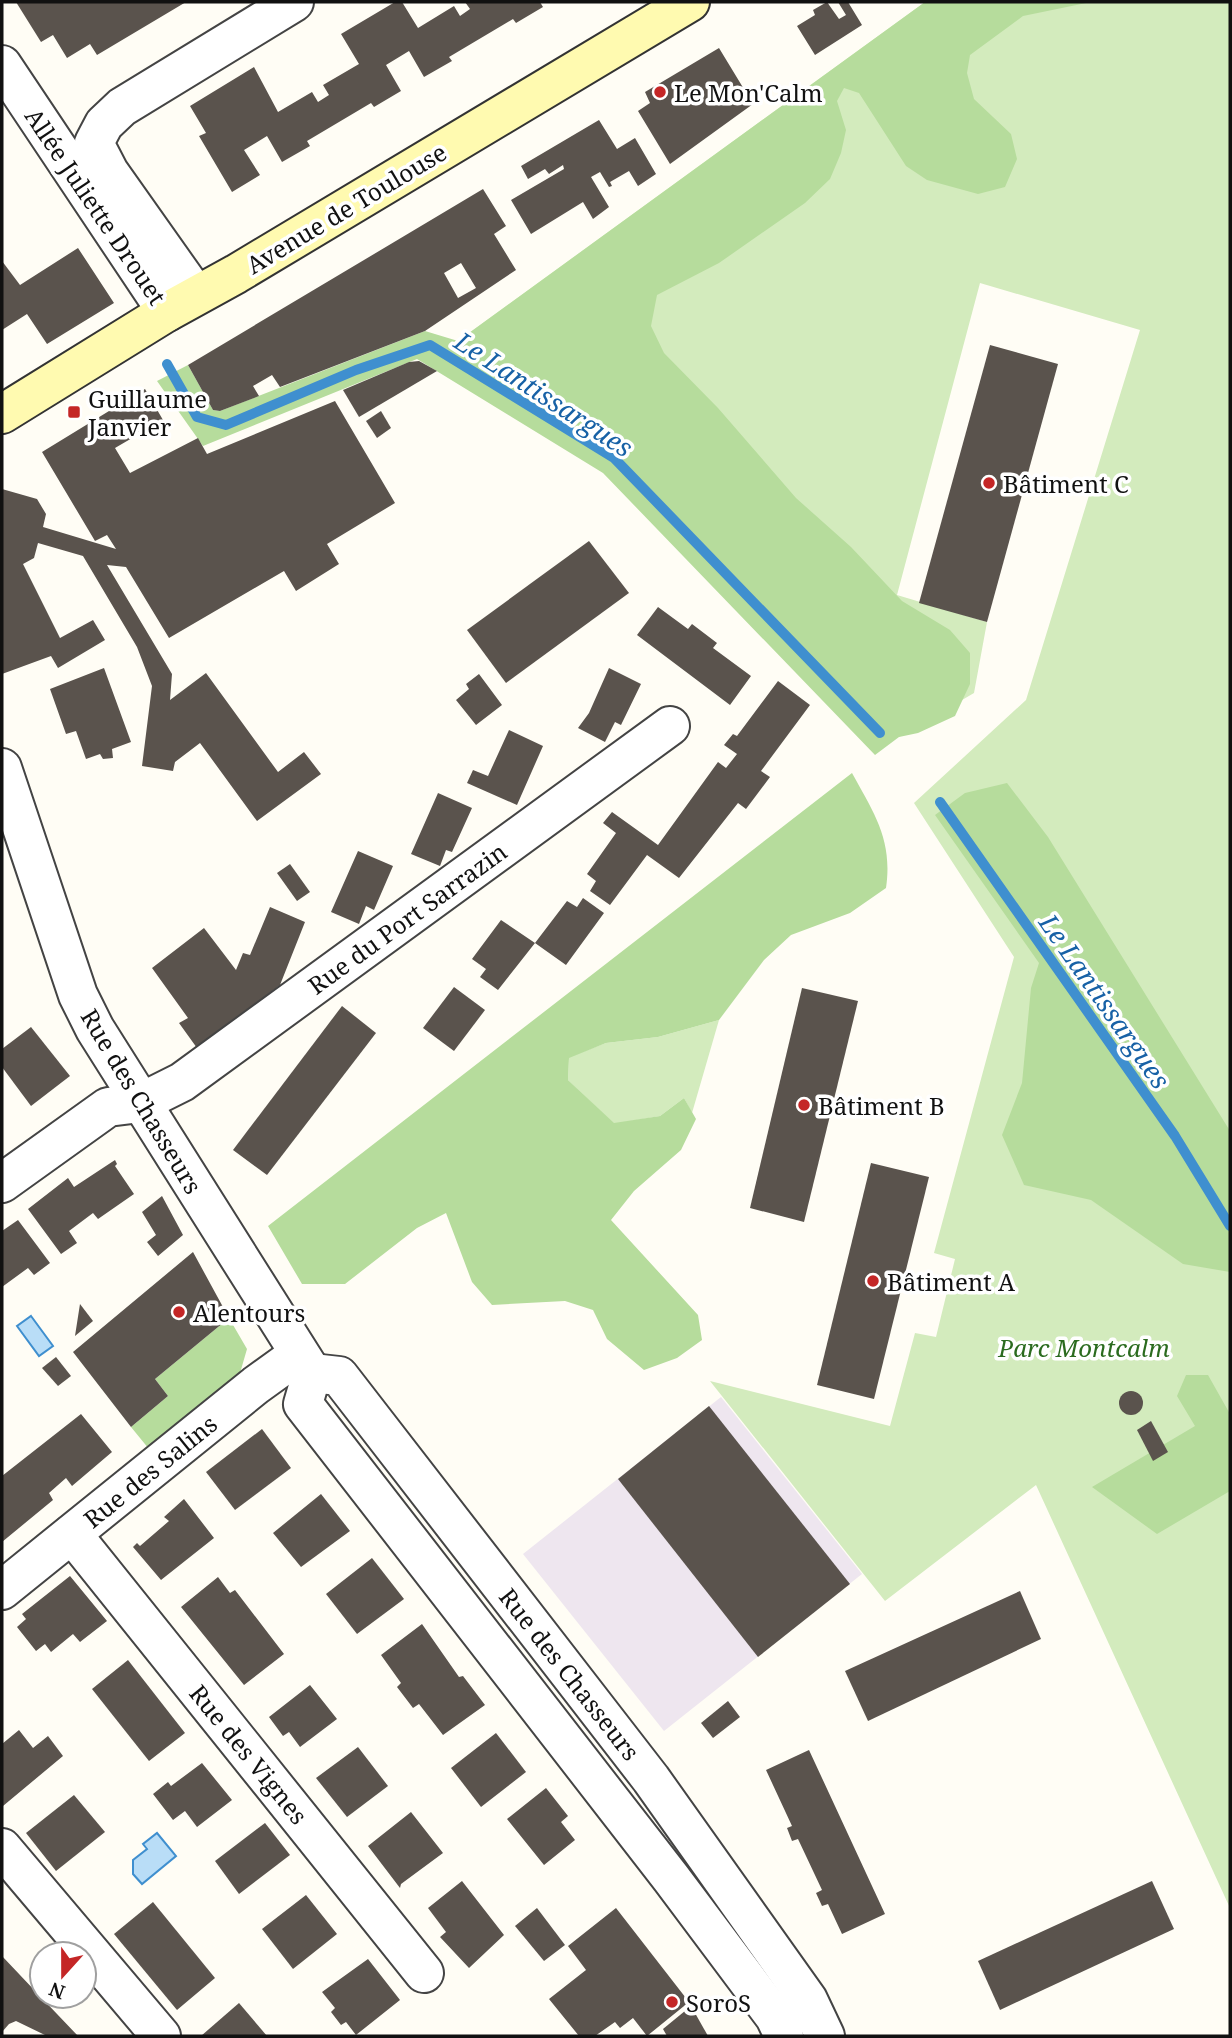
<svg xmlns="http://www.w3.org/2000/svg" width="1232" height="2038" font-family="'Noto Serif',serif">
<rect width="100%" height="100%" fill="#fffdf5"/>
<polygon fill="#eee6ef" points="721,1397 862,1574 664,1731 523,1554"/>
<g fill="#d3ebbd">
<polygon points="925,2 1230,2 1230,1908 1036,1485 885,1601 710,1381 890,1426 915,1333 936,1337 955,1259 934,1253 1014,957 914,803 1026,700 1140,330 980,283 897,595 987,622 974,693 899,737 458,341"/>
<polygon points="719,1020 692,1113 684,1098 660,1116 614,1124 568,1080 569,1057 606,1043 658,1037"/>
</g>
<g fill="#b6dc9c">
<polygon points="925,2 1091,2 1023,16 970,55 967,73 974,99 1011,134 1017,159 1005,187 978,194 927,180 906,166 859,93 844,88 837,101 846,130 841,153 830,179 805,203 719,263 657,295 651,326 664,353 718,408 796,498 851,547 902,601 950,630 970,653 970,684 955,716 918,733 899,737 875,755 603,473 417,359 203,446 157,381 188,365 213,410 220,411 425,331 458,341"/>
<path d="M852 773C874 813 893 840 886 888L850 913 791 935 764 960 719 1020 658 1037 606 1043 569 1058 568 1080 614 1123 660 1116 684 1098 696 1119 681 1150 634 1191 611 1220 698 1315 702 1340 677 1358 644 1370 607 1339 593 1310 565 1301 492 1305 472 1282 446 1213 417 1228 345 1284H302L268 1226Z"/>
<polygon points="1007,783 1048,837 1230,1131 1230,1272 1183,1264 1091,1200 1024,1185 1002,1135 1022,1083 1031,988 1039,963 935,815 965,793"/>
<polygon points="229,1318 247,1349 238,1380 149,1449 131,1427 168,1396 155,1379"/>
<polygon points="1186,1375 1208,1375 1230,1414 1230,1491 1157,1534 1092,1487 1195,1426 1177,1396"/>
</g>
<g fill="#b9ddf7" stroke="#3f8fcf" stroke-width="2">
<polygon points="31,1316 53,1346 39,1356 17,1326"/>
<polygon points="157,1833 176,1856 142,1884 133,1874 133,1860 147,1849 143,1844"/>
</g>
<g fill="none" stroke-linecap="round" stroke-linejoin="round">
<g stroke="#3f8fcf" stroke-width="10">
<polyline points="167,364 197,417 226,425 356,370 430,345 614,458 880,733"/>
<polyline points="940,802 1175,1136 1230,1226"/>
</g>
</g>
<g fill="#5a534d" fill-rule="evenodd">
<polygon points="16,2 186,2 97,55 90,44 67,58 53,35 41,42"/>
<polygon points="395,2 402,2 418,28 454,6 460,16 470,9 465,2 540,2 543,7 516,23 513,19 449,57 452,61 424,77 409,51 386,65 401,91 374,107 371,103 307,141 310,146 282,162 267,136 244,150 260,175 232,192 199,136 206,133 190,106 254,67 278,112 312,92 318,102 329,95 323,85 359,64 341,34"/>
<polygon points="827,2 839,19 846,15 838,2 848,2 862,25 815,55 797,26 815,15 813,10"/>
<polygon points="719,48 753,104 670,164 638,111 650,103 645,92"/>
<polygon points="599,120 617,149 635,138 656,174 638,186 629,171 610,182 612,186 609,187 600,172 591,177 609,207 593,219 583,202 531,234 511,200 564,169 563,165 549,174 545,169 528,179 521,166"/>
<path d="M483 189 506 226 494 234 516 270 425 331 280 387 272 375 253 386 259 396 220 411 213 410 188 365ZM461 263 476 288 458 298 444 273Z"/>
<polygon points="78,248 114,303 47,344 27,314 2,330 2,261 20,285"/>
<polygon points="990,345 1058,364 987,622 919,603"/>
<polygon points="419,361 437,371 359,417 343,390 409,362"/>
<polygon points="145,389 163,420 115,448 130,473 198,438 207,454 335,401 395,503 327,544 339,564 296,591 284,571 169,638 126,567 107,565 172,674 170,700 206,673 278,772 304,752 321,774 257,821 200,743 175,762 173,771 142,766 152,686 137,647 83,556 38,543 34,558 23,564 60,638 93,620 105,640 58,668 51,656 2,674 2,489 37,499 46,514 43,527 116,549 107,535 95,541 42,452"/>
<polygon points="381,411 391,428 377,438 366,421"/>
<polygon points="589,541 629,593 506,683 467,630"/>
<polygon points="658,607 688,629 692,624 717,643 713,648 751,676 730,705 637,635"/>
<polygon points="104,668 131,742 112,749 113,758 103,759 100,754 86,759 76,731 66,734 50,689"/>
<polygon points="609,668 641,684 621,725 615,722 605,742 578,728 589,713"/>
<polygon points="479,674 502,705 476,725 456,700 469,689 466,684"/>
<polygon points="778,681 810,705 761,771 770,777 746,809 738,803 679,878 647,855 610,905 590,891 596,881 587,874 616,833 603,823 612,812 658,845 718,762 726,768 737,754 724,745 733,734 737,736"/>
<polygon points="509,730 543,746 517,805 467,783 473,770 488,776"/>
<polygon points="438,793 472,808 452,852 446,850 440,866 411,854"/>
<polygon points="358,851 393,866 374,910 366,906 359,924 331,912"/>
<polygon points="290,864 310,892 297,901 277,873"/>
<polygon points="583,898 604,913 566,965 535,943 567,901 577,907"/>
<polygon points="270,907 305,922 280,985 197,1048 179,1023 188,1018 152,968 204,928 236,970 243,953 250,955"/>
<polygon points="501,920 535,943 498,990 480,977 486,969 472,959"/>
<polygon points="454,987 485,1010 454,1051 423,1028"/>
<polygon points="802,988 858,1001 804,1222 750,1208"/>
<polygon points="342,1006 376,1033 267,1175 233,1150"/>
<polygon points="31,1027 70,1076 31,1106 2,1067 2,1049"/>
<polygon points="115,1160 117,1164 115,1166 134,1194 98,1219 93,1213 69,1231 77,1243 61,1254 28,1209 68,1178 74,1187"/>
<polygon points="871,1163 929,1177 874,1399 817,1385"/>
<polygon points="162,1196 183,1235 158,1256 147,1242 156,1235 142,1212"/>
<polygon points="18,1220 50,1263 34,1275 28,1268 2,1287 2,1231"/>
<polygon points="193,1252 229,1318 155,1379 168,1396 131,1427 73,1352"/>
<polygon points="80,1304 93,1321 75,1336 77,1323"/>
<polygon points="56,1357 71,1376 58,1386 42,1368"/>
<circle cx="1131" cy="1403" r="12"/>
<polygon points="709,1406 850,1584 758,1657 618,1479"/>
<polygon points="81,1414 112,1452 72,1486 66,1478 49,1493 53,1500 2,1542 2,1476"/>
<polygon points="1151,1421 1168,1452 1153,1461 1137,1430"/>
<polygon points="262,1429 291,1468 235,1510 206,1472"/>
<polygon points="321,1494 350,1531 301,1567 273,1533"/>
<polygon points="184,1499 214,1538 161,1580 133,1547 137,1543 140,1546 169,1521 164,1517"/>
<polygon points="372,1558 404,1599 357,1634 326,1594"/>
<polygon points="70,1576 107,1621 80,1642 73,1634 51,1652 45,1644 36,1651 17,1627 26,1619 22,1614"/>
<polygon points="218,1577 230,1593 235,1590 284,1654 244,1685 181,1607"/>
<polygon points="1020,1591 1041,1639 868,1721 845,1671"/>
<polygon points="422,1624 459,1677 463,1676 485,1705 443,1735 419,1704 413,1708 397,1687 401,1683 381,1655"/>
<polygon points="128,1660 185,1733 149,1761 92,1689"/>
<polygon points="310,1685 337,1719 300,1747 289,1732 283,1736 269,1717"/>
<polygon points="728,1701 740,1717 713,1738 701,1723"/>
<polygon points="19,1730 33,1748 48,1736 63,1756 3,1806 2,1744"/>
<polygon points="496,1733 526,1772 481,1807 451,1768"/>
<polygon points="358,1747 388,1786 347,1817 316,1778"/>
<polygon points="809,1750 885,1914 842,1934 828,1904 822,1906 816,1893 822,1890 798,1839 792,1841 787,1828 792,1826 766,1770"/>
<polygon points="202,1763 232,1800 197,1827 185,1811 173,1820 153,1794 168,1782 171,1786"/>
<polygon points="546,1788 568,1816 561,1822 575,1840 544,1865 507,1819"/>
<polygon points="74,1795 105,1832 56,1871 26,1833"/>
<polygon points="411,1812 443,1853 401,1884 400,1888 368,1846"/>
<polygon points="265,1823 290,1855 239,1894 215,1861"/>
<polygon points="462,1881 504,1935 469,1968 440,1937 446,1932 428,1908"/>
<polygon points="1152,1881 1174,1929 1000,2010 978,1961"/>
<polygon points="306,1895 337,1934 293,1969 262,1929"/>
<polygon points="153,1902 215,1978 177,2010 114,1934"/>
<polygon points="537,1908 565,1945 544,1961 515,1926"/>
<polygon points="616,1908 689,2002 647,2036 633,2018 620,2028 615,2022 595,2036 579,2036 549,1999 586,1970 568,1946"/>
<polygon points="2,1956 37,1993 78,2036 47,2036 16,2021 9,2024 2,2032"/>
<polygon points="368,1959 400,2000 356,2035 346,2022 341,2025 331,2012 335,2008 322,1992"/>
<polygon points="239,2003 267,2036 201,2036"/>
<polygon points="691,2006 708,2036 667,2036 663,2029"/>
</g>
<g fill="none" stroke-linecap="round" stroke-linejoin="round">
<defs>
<g id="street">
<polyline points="2,65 167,312"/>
<polyline points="196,295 109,172 94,143 104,124 122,107 294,2"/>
<polyline points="2,768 78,995 95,1029 312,1373 303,1404 671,1878 775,2017 784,2036"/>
<polyline points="2,1183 108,1107 140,1103 182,1082 670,726"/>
<polyline points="312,1373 339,1376 651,1779 808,2000 825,2036"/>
<polyline points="72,1534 424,1973"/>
<polyline points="2,1590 256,1385 299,1354"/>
<polyline points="2,1848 161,2036"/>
</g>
<polyline id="secondary" points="2,414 167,312 236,274 690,2"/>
</defs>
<use href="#street" stroke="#444" stroke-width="42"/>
<use href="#secondary" stroke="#333" stroke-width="42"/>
<use href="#street" stroke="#fff" stroke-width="38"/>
<use href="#secondary" stroke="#fffab0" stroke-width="38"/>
</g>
<g fill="#c42626" stroke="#fff" stroke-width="2.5">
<circle cx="660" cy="92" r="7"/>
<rect x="67" y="405" width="14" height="14" rx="3.5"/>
<circle cx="989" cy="483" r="7"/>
<circle cx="804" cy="1105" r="7"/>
<circle cx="873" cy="1281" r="7"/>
<circle cx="179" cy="1312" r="7"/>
<circle cx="672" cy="2002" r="7"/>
</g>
<g text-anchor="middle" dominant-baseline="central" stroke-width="7" stroke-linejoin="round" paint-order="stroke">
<g font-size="24" fill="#111" stroke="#fff" text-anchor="start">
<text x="674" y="92">Le Mon'Calm</text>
<text x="88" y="398">Guillaume<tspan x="88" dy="28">Janvier</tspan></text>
<text x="1003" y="483">Bâtiment C</text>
<text x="818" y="1105">Bâtiment B</text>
<text x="887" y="1281">Bâtiment A</text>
<text x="193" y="1312">Alentours</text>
<text x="686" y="2002">SoroS</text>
</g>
<g font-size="24" fill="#111" stroke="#fff">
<text transform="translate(96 206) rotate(56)">Allée Juliette Drouet</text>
<text transform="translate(346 208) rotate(-31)">Avenue de Toulouse</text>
<text transform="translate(407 918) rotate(-36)">Rue du Port Sarrazin</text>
<text transform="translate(142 1101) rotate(59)">Rue des Chasseurs</text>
<text transform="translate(150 1471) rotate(-39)">Rue des Salins</text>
<text transform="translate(570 1674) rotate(52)">Rue des Chasseurs</text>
<text transform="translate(249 1754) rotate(51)">Rue des Vignes</text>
</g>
<g font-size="24" font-style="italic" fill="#2b6b1f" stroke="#fff">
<text x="1084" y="1347">Parc Montcalm</text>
</g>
<g font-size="26" font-style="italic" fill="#1761a6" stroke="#fff">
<text transform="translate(544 394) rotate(33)">Le Lantissargues</text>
<text transform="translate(1105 1001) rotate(55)">Le Lantissargues</text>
</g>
</g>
<rect width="1232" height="2038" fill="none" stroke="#111111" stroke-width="7"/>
<g transform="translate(63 1975) rotate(201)"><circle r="33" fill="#ffffff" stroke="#a0a0a0" stroke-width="2"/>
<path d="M0-5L12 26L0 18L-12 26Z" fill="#c42626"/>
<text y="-10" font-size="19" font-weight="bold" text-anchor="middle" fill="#111111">N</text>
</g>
</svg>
